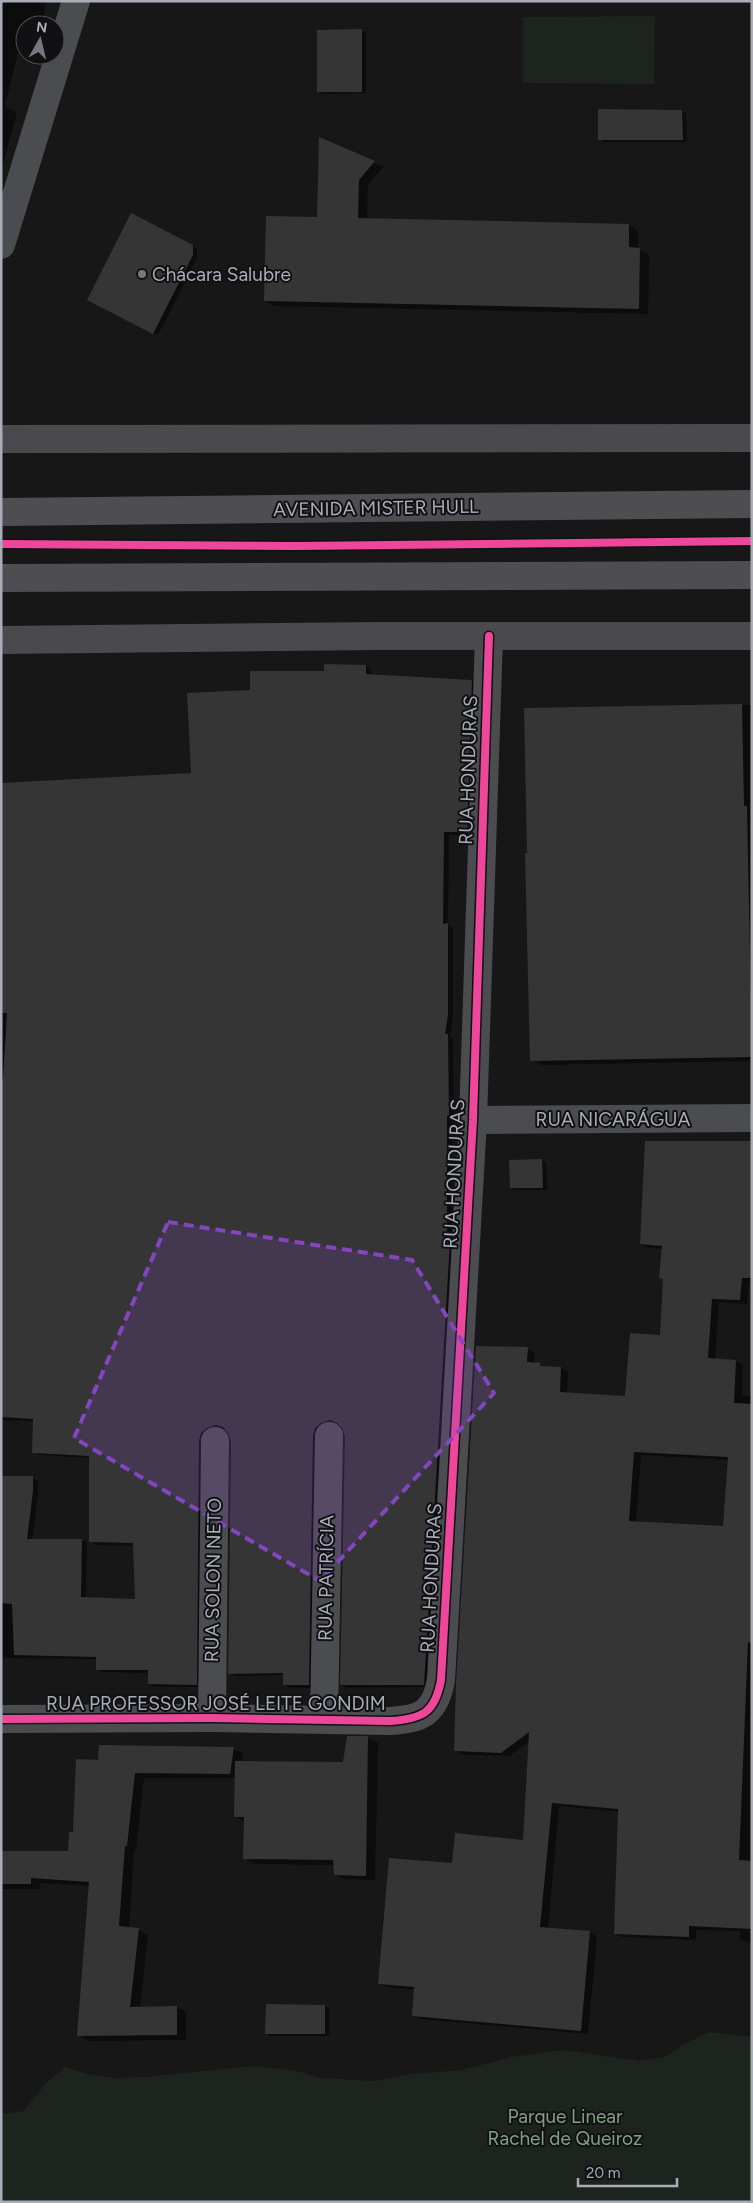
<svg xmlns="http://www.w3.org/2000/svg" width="753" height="2203" font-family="Figtree,sans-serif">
<rect width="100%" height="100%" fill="#171717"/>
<g fill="#1d241e">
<polygon points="655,16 654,84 523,83 523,17"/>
<polygon points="710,2032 752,2037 752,2202 1,2202 1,2114 24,2111 46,2083 65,2067 90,2075 117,2078 145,2077 253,2066 297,2071 321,2078 373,2081 411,2074 462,2070 512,2057 563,2050 640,2061 665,2057 686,2043"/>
</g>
<g fill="#0007" fill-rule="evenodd">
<polygon points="1,1 47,1 41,25 25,25 25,53 18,52 5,106 17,113 1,172"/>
<polygon points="362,31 366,33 366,93 323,94 318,91"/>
<polygon points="681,111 686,113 687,142 604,142 600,139"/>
<polygon points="321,139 383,167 368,185 367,219 629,225 638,231 638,249 649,255 648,314 274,306 265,301 318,218"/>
<polygon points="193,246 197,249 197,258 158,335 88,300"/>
<polygon points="366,666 371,669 371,676 472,681 477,684 472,835 449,835 448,924 453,928 453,1019 450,1037 453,1039 454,1119 452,1119 452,1244 429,1687 347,1688 341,1685 346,1436 340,1424 335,1423 328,1425 314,1688 290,1688 284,1684 284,1675 235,1676 229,1673 232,1441 226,1429 221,1428 213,1430 202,1687 155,1687 149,1684 149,1673 103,1672 97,1669 97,1659 4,1658 1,1656 1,1477 33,1478 38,1481 38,1495 32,1540 82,1540 87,1543 86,1598 137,1600 134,1546 96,1545 90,1541 90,1458 39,1455 34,1452 34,1421 1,1420 1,784 193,774 252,691 325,672"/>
<polygon points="752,705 752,1061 541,1065 532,1060 525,710"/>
<path d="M752 1143V1282L749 1281 747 1304 719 1302 715 1359 736 1361 743 1365 742 1395 752 1396V1944L740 1939V1931L696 1930V1940L622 1937 615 1933 619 1812 559 1806 548 1929 590 1932 597 1937 588 2034 420 2019 413 2015 415 1990 386 1987 379 1983 453 1865 524 1841 530 1741 509 1756 463 1755 456 1751 528 1349 535 1353 534 1364H540L546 1367 561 1368 568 1372 567 1393 626 1398 661 1336 664 1280 661 1278 663 1249 648 1248 641 1244ZM641 1455 729 1460 724 1528 636 1523Z"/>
<polygon points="542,1161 546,1163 547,1190 516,1190 511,1188"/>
<polygon points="348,1737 368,1738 378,1743 375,1880 344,1879 335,1874 335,1865 254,1864 245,1858 245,1822 235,1816 236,1778 144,1778 136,1850 134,1850 129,1928 139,1930 148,1935 140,2008 176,2007 186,2012 186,2040 88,2041 79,2035 90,1886 40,1883 40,1889 1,1889 1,1852 69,1852 99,1761 233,1748 243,1753 241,1762 345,1763"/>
<polygon points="324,2006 329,2008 329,2036 271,2036 267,2034"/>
</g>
<g fill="#353536" fill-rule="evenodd">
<polygon points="362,29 362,92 317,92 317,30"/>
<polygon points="598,109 682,110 683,140 598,140"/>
<polygon points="319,137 375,161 359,180 358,218 629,224 629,247 640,248 639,309 264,301 266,216 317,217"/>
<polygon points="131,213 193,245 193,255 153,334 87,300"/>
<polygon points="324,664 366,665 366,674 472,680 467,832 444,832 443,924 448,923 448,1015 445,1034 448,1034 449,1116 447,1116 447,1240 450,1241 424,1685 340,1685 345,1436 342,1428 337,1423 330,1420 321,1423 315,1428 313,1436 309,1685 283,1685 283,1673 228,1674 231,1441 228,1433 223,1427 216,1425 207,1428 201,1433 199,1441 197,1685 148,1684 148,1670 96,1670 96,1657 14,1655 12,1604 1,1603 1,1476 33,1476 33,1491 27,1539 82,1539 81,1597 135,1599 133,1543 89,1542 89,1456 32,1453 33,1419 1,1417 1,1079 3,1079 7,1013 1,1013 1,783 191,773 187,693 250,690 250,671 324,671"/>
<polygon points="742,704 744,806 747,806 752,1057 530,1061 525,853 527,853 524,708"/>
<path d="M645 1141H752V1278H742L740 1300 712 1299 708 1358 736 1360 734 1403 752 1404V1643L748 1642 739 1860 752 1861V1929L689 1926V1937L614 1934 618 1809 552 1803 540 1927 590 1931 581 2031 412 2016 414 1987 378 1984 389 1858 452 1863 455 1833 523 1840 529 1732 501 1753 454 1751 456 1684 476 1346 528 1347 527 1362 541 1363 540 1366 561 1367 560 1392 625 1396 630 1333 660 1335 663 1279 659 1278 662 1246 640 1244ZM634 1452 728 1457 723 1526 629 1521Z"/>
<polygon points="542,1159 543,1188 510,1188 509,1160"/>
<polygon points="347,1736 368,1736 366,1876 334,1875 333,1860 243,1859 244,1817 234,1817 235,1761 343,1762"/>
<polygon points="99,1745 234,1747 230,1774 135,1773 127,1846 125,1846 119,1926 139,1928 130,2007 177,2006 177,2035 77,2036 89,1882 31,1878 31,1884 1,1884 1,1851 68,1851 69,1832 73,1832 76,1759 98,1760"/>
<polygon points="266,2004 325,2005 325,2034 265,2034"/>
</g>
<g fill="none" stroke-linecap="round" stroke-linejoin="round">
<g stroke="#4b4c50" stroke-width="28">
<polyline points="1,245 76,1"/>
<polyline points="473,1120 752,1118"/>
<polyline points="212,1718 215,1441"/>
<path d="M1 1719 212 1718 390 1721C422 1719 435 1713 441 1680L473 1120 489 636"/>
<polyline points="324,1719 329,1436"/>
</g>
<g stroke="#4a4a4e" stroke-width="28">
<polyline points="1,439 752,438"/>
<polyline points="1,640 378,636 752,636"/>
</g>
<g stroke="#4e4e52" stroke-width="28">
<polyline points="1,512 752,504"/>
<polyline points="1,578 752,575"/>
</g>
<defs>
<g id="cycleway">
<polyline points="1,544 295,546 752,541"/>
<path d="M1 1719 212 1718 390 1721C422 1719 435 1713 441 1680L473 1120 489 636"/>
</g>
</defs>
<use href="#cycleway" stroke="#111113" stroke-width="11"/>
<use href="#cycleway" stroke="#ed469a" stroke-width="8"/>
</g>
<path fill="#8446be" fill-opacity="0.2" stroke="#8446be" stroke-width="4" stroke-dasharray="10 6" stroke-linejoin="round" d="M168 1222 412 1260 494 1393 320 1581 74 1438Z"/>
<circle fill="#757880" stroke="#111113" stroke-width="2" cx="142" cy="274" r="5"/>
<g text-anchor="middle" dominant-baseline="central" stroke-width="4" stroke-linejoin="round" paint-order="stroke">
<g font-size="19" fill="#a8adb8" stroke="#111113" text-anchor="start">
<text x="152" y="274">Chácara Salubre</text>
</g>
<g font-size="19" fill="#a8adb8" stroke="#111113">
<text transform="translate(376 508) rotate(-1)">AVENIDA MISTER HULL</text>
<text transform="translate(468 770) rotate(-88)">RUA HONDURAS</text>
<text x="613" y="1119">RUA NICARÁGUA</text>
<text transform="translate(454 1174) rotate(-87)">RUA HONDURAS</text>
<text transform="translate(326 1578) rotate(-89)">RUA PATRÍCIA</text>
<text transform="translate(431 1578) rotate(-87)">RUA HONDURAS</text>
<text transform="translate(213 1580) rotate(-89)">RUA SOLON NETO</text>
<text x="216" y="1703">RUA PROFESSOR JOSÉ LEITE GONDIM</text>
</g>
<g font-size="19" fill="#7fa381" stroke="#111113">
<text x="565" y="2116">Parque Linear<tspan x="565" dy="22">Rachel de Queiroz</tspan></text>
</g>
</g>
<rect width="753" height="2203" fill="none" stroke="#a8adb8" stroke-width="5"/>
<g transform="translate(40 40) rotate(8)"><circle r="24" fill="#111113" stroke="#4d4f55"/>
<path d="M0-4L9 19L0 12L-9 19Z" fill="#757880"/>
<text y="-8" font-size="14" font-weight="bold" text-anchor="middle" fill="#a8adb8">N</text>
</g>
<path d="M578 2178v8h99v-8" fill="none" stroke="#a8adb8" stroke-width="2.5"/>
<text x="586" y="2178" font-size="15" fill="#a8adb8" stroke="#111113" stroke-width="4" paint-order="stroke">20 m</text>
</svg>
